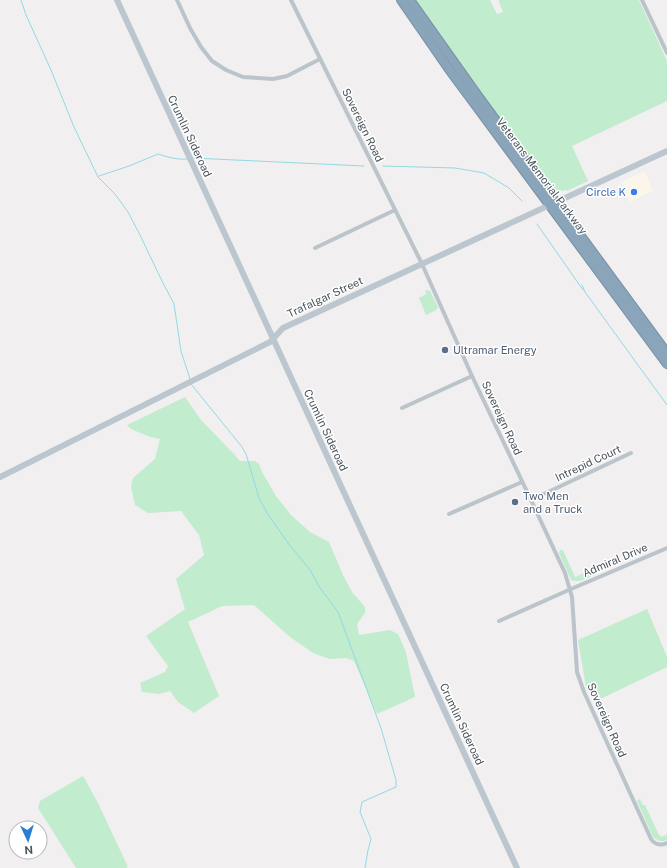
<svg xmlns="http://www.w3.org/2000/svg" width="667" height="868" font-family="'Public Sans',sans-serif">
<rect width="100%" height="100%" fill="#f1efef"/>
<polygon fill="#fbf5ea" points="645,171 653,191 629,202 621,182"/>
<g fill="#c1ecce">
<path d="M415 0H490L497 14 503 12 499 2V0H639L667 61V101L572 146 588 181 567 191 566 190C556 193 552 187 546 181L463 69Z"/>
<polygon points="427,290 430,291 438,307 436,310 426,315 419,298 426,294 425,291"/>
<polygon points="185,397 201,420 233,453 240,461 255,461 259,464 262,472 276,496 291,515 310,532 329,542 343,575 352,592 365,607 365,613 357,624 359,635 390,630 398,634 406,652 415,697 377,714 354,661 346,658 330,659 313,653 290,637 254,605 222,606 188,622 219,696 194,713 178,702 170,691 159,694 142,692 140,683 165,672 168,666 146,636 185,609 176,579 204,555 199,535 181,511 148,513 135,505 131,486 133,478 155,459 160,439 150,437 131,429 127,425"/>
<path d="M560 550H563L575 577 596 568 599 570 598 573C590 576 580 584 571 580L559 553Z"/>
<polygon points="647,609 667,657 667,667 594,702 586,687 578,640"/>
<polygon points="83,776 97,801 128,867 126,868 76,868 38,808 40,801"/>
<path d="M640 799 643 805H645L659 835 662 837 667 834V840C661 842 658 841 653 837L637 801 638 800Z"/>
</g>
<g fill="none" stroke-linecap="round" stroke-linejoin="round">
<g stroke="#91d9e5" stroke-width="1">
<polyline points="21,0 26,15 51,70 74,127 98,177 115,194 128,212 140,235 162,281 174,304 181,351 190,379"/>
<polyline points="192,158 364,166"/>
<polyline points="383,166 455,168 484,173 509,188 522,201"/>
<path d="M99 176 129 166 158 154C168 157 177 160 187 159"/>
<polyline points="537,224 583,290"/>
<polyline points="582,285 585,292 667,405"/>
<polyline points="191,384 242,447 246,454 259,498 267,513 288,543 310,570 320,588 338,612 381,728 396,780 396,787 362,802 360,812 371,839 368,850 365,868"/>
</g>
<defs>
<g id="highway">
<polyline points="401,0 448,68 667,364"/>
<polyline points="410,0 478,96 667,353"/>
</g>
</defs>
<use href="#highway" stroke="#7690a6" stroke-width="10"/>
<g stroke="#bbc4cb" stroke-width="4">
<polyline points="177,0 190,28 201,47 212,61 226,70 243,77 273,79 287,76 320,59"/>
<path d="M291 0 422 264 472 376 531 500 565 573 572 597 577 672 584 692 651 839C655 845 660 846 667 843"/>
<polyline points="642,0 667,53"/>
<polyline points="315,248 395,210"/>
<polyline points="402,408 472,376"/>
<polyline points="531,500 631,453"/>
<polyline points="449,514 522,482"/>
<polyline points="499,621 571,589 667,548"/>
</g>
<g stroke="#bcc6cf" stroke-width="6">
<polyline points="117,0 517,868"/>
<polyline points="0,477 270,342 283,328 667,151"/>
</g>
<use href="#highway" stroke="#8aa5ba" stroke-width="8"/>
</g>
<circle fill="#3f7fe0" stroke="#fff" stroke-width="1.5" cx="634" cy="192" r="4"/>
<g fill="#5c6f8a" stroke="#fff" stroke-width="1.5">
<circle cx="445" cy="350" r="4"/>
<circle cx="515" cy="502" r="4"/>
</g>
<g text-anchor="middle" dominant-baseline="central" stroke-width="3" stroke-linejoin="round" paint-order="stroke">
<g font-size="11" fill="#48535b" stroke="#fff">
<text transform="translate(363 125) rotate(64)">Sovereign Road</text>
<text transform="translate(190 136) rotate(65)">Crumlin Sideroad</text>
<text transform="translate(542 176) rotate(53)">Veterans Memorial Parkway</text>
<text transform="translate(325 297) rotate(-25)">Trafalgar Street</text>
<text transform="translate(502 418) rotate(65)">Sovereign Road</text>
<text transform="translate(326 430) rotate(65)">Crumlin Sideroad</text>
<text transform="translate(588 463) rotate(-25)">Intrepid Court</text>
<text transform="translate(615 560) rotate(-23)">Admiral Drive</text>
<text transform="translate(607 720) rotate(66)">Sovereign Road</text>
<text transform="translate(462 724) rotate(65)">Crumlin Sideroad</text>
</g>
<g font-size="11" fill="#366cbe" stroke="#fff" text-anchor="end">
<text x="626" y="192">Circle K</text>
</g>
<g font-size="11" fill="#4e5e75" stroke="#fff" text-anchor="start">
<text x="453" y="350">Ultramar Energy</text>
<text x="523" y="496">Two Men<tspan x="523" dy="13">and a Truck</tspan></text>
</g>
</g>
<g transform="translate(28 840) rotate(176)"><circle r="19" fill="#ffffff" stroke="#b6babd"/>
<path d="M0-3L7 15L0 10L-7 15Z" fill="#277ed3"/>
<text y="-6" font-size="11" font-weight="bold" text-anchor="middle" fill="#48535b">N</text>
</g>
</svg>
